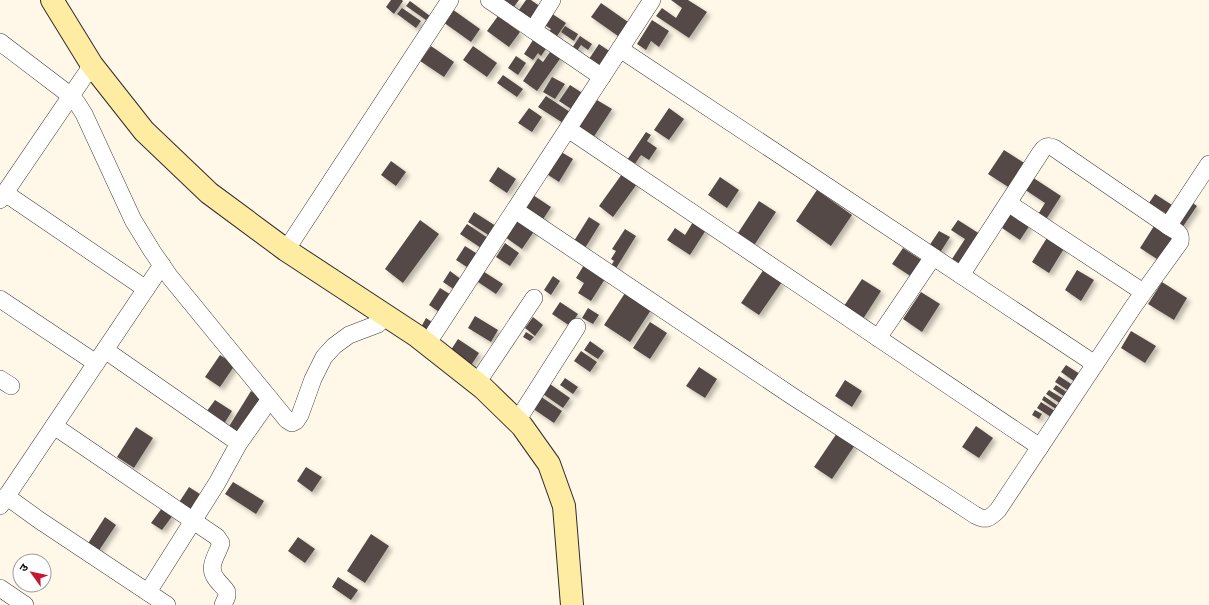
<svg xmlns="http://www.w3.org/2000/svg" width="1209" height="605" font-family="'IBM Plex Serif','Noto Sans Devanagari',serif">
<defs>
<filter id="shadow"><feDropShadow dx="3.5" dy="3.5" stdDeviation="2" flood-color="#0004"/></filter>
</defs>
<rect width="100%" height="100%" fill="#fff8e8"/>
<g fill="#544a46" filter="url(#shadow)">
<polygon points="391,0 402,0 403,1 394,14 386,7"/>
<polygon points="504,0 519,0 510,12 501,5"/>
<polygon points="526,0 531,0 541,7 529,23 516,14"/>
<polygon points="671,0 688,0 707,12 689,38 656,16 662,8 676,18 682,8"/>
<polygon points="410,1 430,16 426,20 406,6"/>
<polygon points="601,3 628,22 618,36 591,17"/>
<polygon points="402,8 421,21 416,28 397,14"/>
<polygon points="452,9 480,29 471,42 443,22"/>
<polygon points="551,13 566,23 555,39 548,34 551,29 543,24"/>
<polygon points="498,16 520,32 509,47 487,31"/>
<polygon points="652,20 669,31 659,47 651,41 646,50 637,44"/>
<polygon points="565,26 578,34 574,41 561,32"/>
<polygon points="580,36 592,44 588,50 581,45 575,54 570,51"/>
<polygon points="533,40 546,49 541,56 538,53 533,60 524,54"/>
<polygon points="599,44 618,57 599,70 587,62"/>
<polygon points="431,46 454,62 444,77 420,61"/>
<polygon points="473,46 497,63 487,77 463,60"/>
<polygon points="552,49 562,56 537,91 523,81 538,58 543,62"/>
<polygon points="516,56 526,63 518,75 508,68"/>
<polygon points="503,75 523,89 517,97 497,83"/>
<polygon points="552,77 565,84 555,99 543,92"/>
<polygon points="570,85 587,96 576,112 559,101"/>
<polygon points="546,96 570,112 563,123 538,107"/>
<polygon points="597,100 612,109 593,138 578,128"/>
<polygon points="529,108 542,117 532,132 518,123"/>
<polygon points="669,108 684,119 669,140 654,130"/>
<polygon points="646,132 651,135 647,141 657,148 649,160 641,155 632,168 625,163"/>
<polygon points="556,149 573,159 559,182 542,171"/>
<polygon points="1004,150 1029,166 1013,190 988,174"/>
<polygon points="391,161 406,172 396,186 381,175"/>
<polygon points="498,167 516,179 507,193 489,181"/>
<polygon points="622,174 637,184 613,217 599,206"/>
<polygon points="720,177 739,190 727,208 708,195"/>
<polygon points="1032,177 1061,196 1045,221 1037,216 1045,203 1024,189"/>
<polygon points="817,190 852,215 831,246 796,221"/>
<polygon points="1155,194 1172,205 1167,214 1149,203"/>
<polygon points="533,195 551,207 540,224 533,219 537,214 525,207"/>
<polygon points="1188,200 1197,206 1182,228 1173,222"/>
<polygon points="759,201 776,212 753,247 736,236"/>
<polygon points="474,212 499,228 493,238 468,222"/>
<polygon points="1011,213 1030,225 1020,240 1002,228"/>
<polygon points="589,217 600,224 585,248 574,241"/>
<polygon points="517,218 535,230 522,249 505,237"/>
<polygon points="420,220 439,234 403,283 385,269"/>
<polygon points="958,220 983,236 961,269 950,262 965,239 951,230"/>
<polygon points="693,222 706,230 690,255 667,240 675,228 685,235"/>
<polygon points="467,224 491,240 484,250 460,234"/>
<polygon points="1154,226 1174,239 1160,261 1140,248"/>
<polygon points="625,229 636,236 615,270 610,267 614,261 611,259 616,251 612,249"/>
<polygon points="939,231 950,237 936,259 925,252"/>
<polygon points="1048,236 1065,247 1049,273 1032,262"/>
<polygon points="505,243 519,253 510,266 496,257"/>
<polygon points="465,246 479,255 470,269 456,260"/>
<polygon points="903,248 926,263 915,279 892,264"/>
<polygon points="584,265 605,279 591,301 578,293 584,283 576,278"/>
<polygon points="478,268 503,284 496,294 472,278"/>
<polygon points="764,269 782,282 759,315 741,303"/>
<polygon points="1077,270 1094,280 1081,301 1065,290"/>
<polygon points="450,271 462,280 455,290 443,282"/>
<polygon points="553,276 560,281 551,295 544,290"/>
<polygon points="862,279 881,291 863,319 844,306"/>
<polygon points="1162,282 1187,298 1174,320 1148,304"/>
<polygon points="440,288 453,296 442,314 429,305"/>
<polygon points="921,292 940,304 922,332 903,319"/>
<polygon points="625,293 651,310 630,342 604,325"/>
<polygon points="560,302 578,314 570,326 552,314"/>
<polygon points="588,308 599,315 593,324 582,318"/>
<polygon points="475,316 498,330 491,342 468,328"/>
<polygon points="533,317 543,325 535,336 525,328"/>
<polygon points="426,318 435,324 428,334 420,329"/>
<polygon points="650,322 667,333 650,359 633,348"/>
<polygon points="1131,331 1156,346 1145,363 1121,348"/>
<polygon points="526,332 534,337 530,341 523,337"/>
<polygon points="458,339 479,353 470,367 449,353"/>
<polygon points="590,341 604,351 598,359 584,350"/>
<polygon points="581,351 597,362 590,372 574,361"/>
<polygon points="220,355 235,365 220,387 205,377"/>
<polygon points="1066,365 1083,376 1078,384 1061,372"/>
<polygon points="699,367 717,379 705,398 686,386"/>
<polygon points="1059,376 1076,387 1072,393 1055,382"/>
<polygon points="565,378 578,387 573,394 560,385"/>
<polygon points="845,380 862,391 852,407 835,396"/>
<polygon points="547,382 570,398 563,408 540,392"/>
<polygon points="1056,385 1071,395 1068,399 1053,389"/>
<polygon points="1049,390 1067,401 1064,406 1046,394"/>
<polygon points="251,391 269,402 245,439 228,428"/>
<polygon points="537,394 562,411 554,423 529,406"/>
<polygon points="1044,396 1061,408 1059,411 1042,400"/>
<polygon points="215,400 232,411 222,427 204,415"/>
<polygon points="1041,402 1058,413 1054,419 1037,408"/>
<polygon points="1035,410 1042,414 1039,419 1032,415"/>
<polygon points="976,426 993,438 979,458 962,447"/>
<polygon points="136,427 153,438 134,468 117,457"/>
<polygon points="837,433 855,445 832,479 814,467"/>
<polygon points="306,467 322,477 312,492 297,481"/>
<polygon points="233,482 264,501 256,514 225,494"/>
<polygon points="189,487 206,498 195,515 178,504"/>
<polygon points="162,508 173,515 162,530 151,523"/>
<polygon points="105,517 116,525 98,552 87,545"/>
<polygon points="371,534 389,546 365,583 347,571"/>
<polygon points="298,537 315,549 305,563 288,551"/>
<polygon points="338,577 358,590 351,600 332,587"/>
</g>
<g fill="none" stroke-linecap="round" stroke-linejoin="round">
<defs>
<g id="street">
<polyline points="489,0 602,77"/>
<polyline points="533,30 552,0"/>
<polyline points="0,42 71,96 77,103 84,114 133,220 152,251 170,277 287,420 292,423 296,421 300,415 313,379 324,357 334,346 349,335 378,324 386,316"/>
<polyline points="620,49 1095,364"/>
<polyline points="568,129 1040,447"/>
<polyline points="5,193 146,289"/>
<polyline points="0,200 92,65"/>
<polyline points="1008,203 1143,292"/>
<path d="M515 210 792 396 975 515C986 521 989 519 998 510L1133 307 1180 242C1182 232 1175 231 1168 226L1209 164"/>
<polyline points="286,250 450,0"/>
<path d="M961 275 1041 152C1045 146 1048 145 1054 148L1168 226"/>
<polyline points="0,299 96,363"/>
<polyline points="878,338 933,257"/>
<polyline points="427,344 652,0"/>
<polyline points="105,350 239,443"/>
<polyline points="0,379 11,386"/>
<polyline points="477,383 534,298"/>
<polyline points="517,421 577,327"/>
<path d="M54 426 217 537 221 543C217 556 206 567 217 580 220 584 224 587 227 592V596L223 605"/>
<polyline points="6,496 39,520 167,605"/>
<polyline points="0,506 162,265"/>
<polyline points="0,588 25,605"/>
<polyline points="148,592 217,483 239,443 270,399"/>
</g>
<polyline id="secondary" points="52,0 92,65 144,131 209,193 286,250 417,336 483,388 522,426 549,464 564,506 572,605"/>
</defs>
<use href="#street" stroke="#3e3e3e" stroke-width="18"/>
<use href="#secondary" stroke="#2d2d2d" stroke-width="24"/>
<use href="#street" stroke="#fff" stroke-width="17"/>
<use href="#secondary" stroke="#ffeca3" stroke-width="22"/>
</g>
<g transform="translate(32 573) rotate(303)"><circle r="19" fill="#ffffff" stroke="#9d9d9d"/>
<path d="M0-3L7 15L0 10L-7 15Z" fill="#c71731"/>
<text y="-6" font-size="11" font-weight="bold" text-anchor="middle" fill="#0b0b0b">उ</text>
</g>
</svg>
